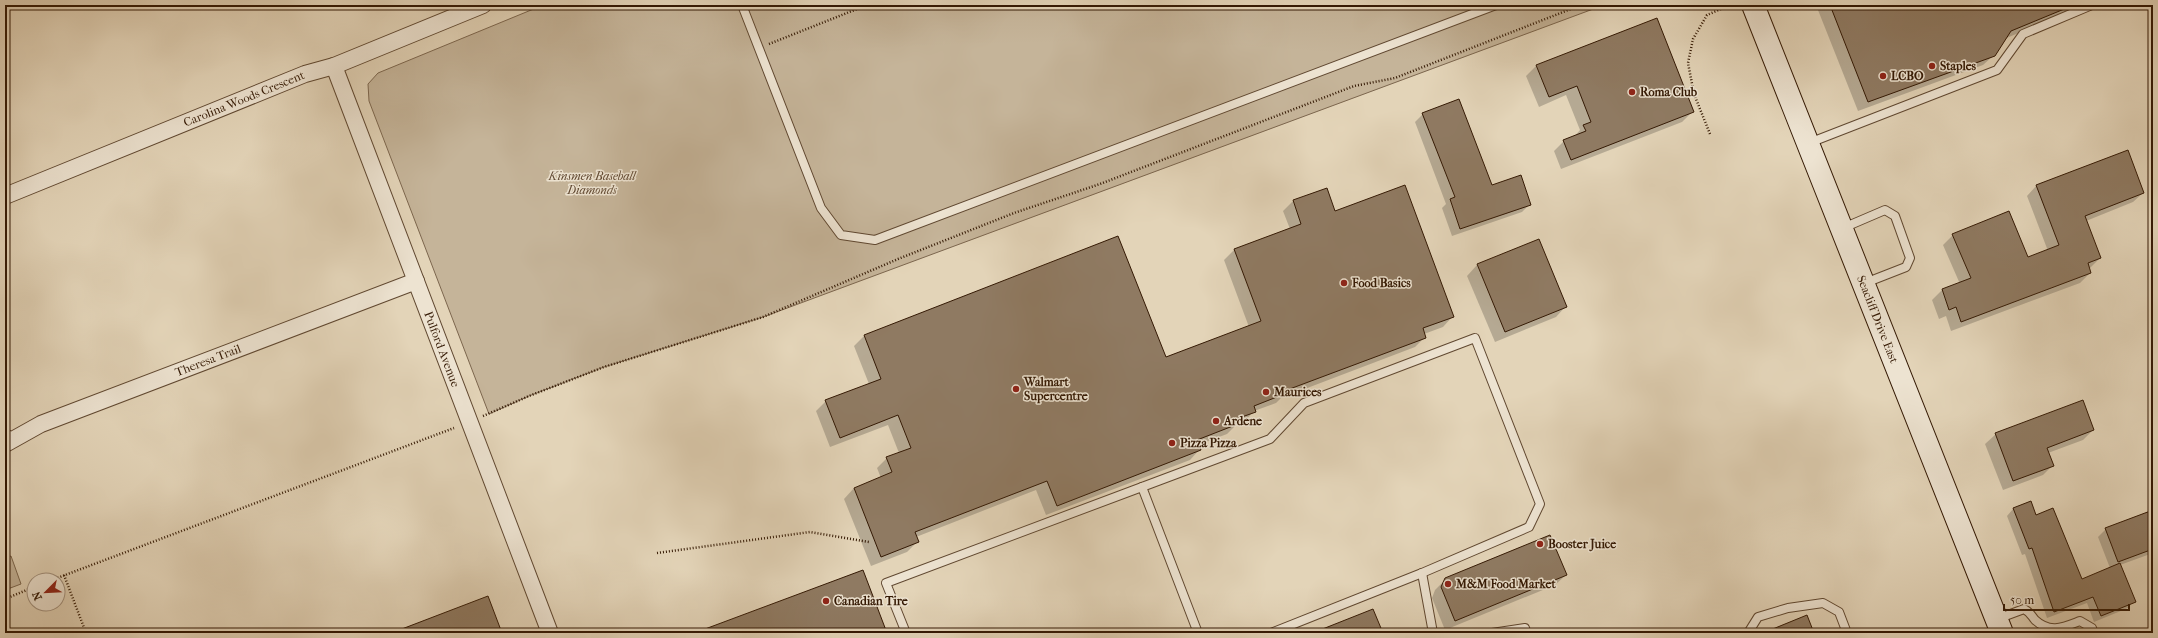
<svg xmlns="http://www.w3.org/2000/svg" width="2158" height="638" font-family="'IM FELL French Canon',serif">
<rect width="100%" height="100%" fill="#e3d4b8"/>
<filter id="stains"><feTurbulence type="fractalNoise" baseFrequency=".005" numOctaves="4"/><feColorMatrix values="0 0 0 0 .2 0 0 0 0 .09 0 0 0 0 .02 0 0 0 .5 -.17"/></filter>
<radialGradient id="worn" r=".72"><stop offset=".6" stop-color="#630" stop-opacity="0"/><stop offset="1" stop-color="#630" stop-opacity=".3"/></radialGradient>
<g fill="#c5b499" stroke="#7c664e">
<polygon points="551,5 1604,5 763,317 604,367 529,396 489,414 369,101 368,84 378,73 536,8"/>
<polygon points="11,556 21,584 5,590 5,558"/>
</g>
<g fill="#0003">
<polygon points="1816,5 2087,5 2004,39 1994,55 1983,65 1858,111"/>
<polygon points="1536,66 1692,112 1682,122 1561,169 1554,151 1564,141 1574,137 1580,130 1566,95 1539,107 1526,76"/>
<polygon points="1423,114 1492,186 1530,204 1522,212 1452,236 1442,208 1446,204 1415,122"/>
<polygon points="2036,186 2143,193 2133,202 2086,221 2100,258 2089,269 2090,273 2080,283 1951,331 1946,316 1939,319 1932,300 1942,290 1960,284 1943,245 1953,235 2027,258 2048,251 2027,196"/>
<polygon points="1326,189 1335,212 1453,316 1443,327 1424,334 1425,337 1415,347 1281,398 1276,403 1254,411 1245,421 1236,425 1227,434 1198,445 1200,449 1190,460 1046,515 1036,490 916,537 917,542 907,552 871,566 844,499 854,488 881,478 877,468 887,458 899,453 888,425 830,447 816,411 826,401 869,384 854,346 864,336 1166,359 1249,327 1224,260 1234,250 1290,229 1283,211 1293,201"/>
<polygon points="1539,240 1566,306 1556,317 1495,342 1467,276 1477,265"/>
<polygon points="2093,430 2083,440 2048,453 2053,465 2043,475 2003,490 1985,444 1996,434"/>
<polygon points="2013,509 2035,516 2081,580 2110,568 2098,537 2106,529 2153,511 2153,553 2120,565 2134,601 2128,608 2094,622 2087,603 2047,618 2025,554 2022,555 2007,516"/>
<polygon points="1566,575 1555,585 1445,630 1432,598 1435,590 1446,579"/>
</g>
<g fill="#8f7a62" stroke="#341904">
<polygon points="1830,5 2074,5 2011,31 1995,56 1868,102"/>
<polygon points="1657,18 1694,112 1571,160 1563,140 1586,131 1583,125 1591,122 1577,86 1549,97 1536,65"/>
<polygon points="1459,99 1492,185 1521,175 1531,205 1460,229 1450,199 1455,197 1422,113"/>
<polygon points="2128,150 2144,193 2085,216 2101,258 2088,263 2091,273 1961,322 1956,307 1949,310 1942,289 1971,278 1952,234 2009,211 2028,257 2059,245 2036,185"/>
<polygon points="1405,185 1454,317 1423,328 1426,338 1287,390 1287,393 1254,406 1256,412 1236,419 1238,424 1197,440 1201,450 1057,506 1047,481 915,532 919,542 881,557 854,488 892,472 886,457 911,448 898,415 840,438 825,400 881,379 864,335 1118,236 1166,357 1261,321 1234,249 1301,224 1293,200 1327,188 1335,211"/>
<polygon points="1539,239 1567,307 1505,332 1477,264"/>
<polygon points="2083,400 2094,430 2047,448 2054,466 2013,481 1995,433"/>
<polygon points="2031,501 2036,515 2053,508 2082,579 2120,563 2136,602 2101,616 2093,597 2054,612 2032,548 2029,549 2013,508"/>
<polygon points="2153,510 2153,549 2118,562 2105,528"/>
<polygon points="1550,535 1567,575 1455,621 1441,587 1445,578"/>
<polygon points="863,570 887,633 697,633 697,632"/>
<polygon points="488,596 502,633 394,633 394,632"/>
<polygon points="1373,609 1383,633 1315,633 1315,632"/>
<polygon points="1807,615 1814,633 1763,633"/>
</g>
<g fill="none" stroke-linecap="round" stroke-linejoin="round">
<defs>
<g id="service">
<polyline points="742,5 821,208 841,235 875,240 1496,5"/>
<polyline points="1809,143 1997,70 2023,34 2092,5"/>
<polyline points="1843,228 1885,210 1895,216 1910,258 1906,267 1865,283"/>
<polyline points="1422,573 1433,633"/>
<path d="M1997 619 2024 609C2030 612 2031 615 2035 620 2050 634 2064 627 2080 621L2092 628 2094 633"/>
<polyline points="906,633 886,583 1142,487"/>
<polyline points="1198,633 1142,487 1270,439 1304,403 1475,338 1540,504 1529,527 1422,573 1271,633"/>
<polyline points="1492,633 1525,628 1527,633"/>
<polyline points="1748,633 1758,617 1788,608 1823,603 1839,612 1847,633"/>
</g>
<g id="minor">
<path id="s1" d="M334 66 550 633"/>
<path id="s2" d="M5 196 305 74 334 66 483 5"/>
<path id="s3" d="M5 437 7 443 41 424 416 281"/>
</g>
<g id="secondary">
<path id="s4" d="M1753 5 2002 633"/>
</g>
</defs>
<use href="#service" stroke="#604831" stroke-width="10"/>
<use href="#minor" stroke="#604831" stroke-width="18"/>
<use href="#secondary" stroke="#341904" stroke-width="24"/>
<g stroke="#341904" stroke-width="2.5" stroke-dasharray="1 2" stroke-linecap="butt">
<polyline points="769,44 867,5"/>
<polyline points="1710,134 1694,94 1688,63 1693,39 1707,15 1730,5"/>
<polyline points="483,416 529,396 604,367 763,317 898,259 1014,213 1100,184 1354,86 1395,78 1581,5"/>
<polyline points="657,553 810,532 869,542"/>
<polyline points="64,575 86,633"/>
<polyline points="52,580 454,428"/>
<polyline points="5,599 34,587"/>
</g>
<use href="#service" stroke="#ede3d1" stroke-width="8"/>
<use href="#minor" stroke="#ede3d1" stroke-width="16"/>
<use href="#secondary" stroke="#ede3d1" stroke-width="22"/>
</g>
<g fill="#8f2418" stroke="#ede3d1" stroke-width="1.5">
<circle cx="1932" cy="66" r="4"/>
<circle cx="1883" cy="76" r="4"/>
<circle cx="1632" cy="92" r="4"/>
<circle cx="1344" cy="283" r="4"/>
<circle cx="1016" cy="389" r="4"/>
<circle cx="1266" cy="392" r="4"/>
<circle cx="1216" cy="421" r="4"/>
<circle cx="1172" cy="443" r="4"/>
<circle cx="1540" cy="544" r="4"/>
<circle cx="1448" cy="584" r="4"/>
<circle cx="826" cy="601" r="4"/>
</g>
<g text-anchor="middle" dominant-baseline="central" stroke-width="3" stroke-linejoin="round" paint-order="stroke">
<g font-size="12" font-weight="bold" fill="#341904" stroke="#ede3d1" text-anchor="start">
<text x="1940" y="66">Staples</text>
<text x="1891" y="76">LCBO</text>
<text x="1640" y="92">Roma Club</text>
<text x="1352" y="283">Food Basics</text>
<text x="1024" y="382">Walmart<tspan x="1024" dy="14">Supercentre</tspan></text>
<text x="1274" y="392">Maurices</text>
<text x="1224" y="421">Ardene</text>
<text x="1180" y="443">Pizza Pizza</text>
<text x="1548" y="544">Booster Juice</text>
<text x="1456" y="584">M&amp;M Food Market</text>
<text x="834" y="601">Canadian Tire</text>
</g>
<g font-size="12" fill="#341904" stroke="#ede3d1">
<text stroke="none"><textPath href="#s2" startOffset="258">Carolina Woods Crescent</textPath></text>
<text stroke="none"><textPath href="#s4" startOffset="338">Seacliff Drive East</textPath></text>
<text stroke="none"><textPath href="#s1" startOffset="303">Pulford Avenue</textPath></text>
<text stroke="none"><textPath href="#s3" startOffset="224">Theresa Trail</textPath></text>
</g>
<g font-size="12" font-style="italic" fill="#604831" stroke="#ede3d1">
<text x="592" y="176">Kinsmen Baseball<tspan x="592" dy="14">Diamonds</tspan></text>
</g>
</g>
<rect width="2158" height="638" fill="none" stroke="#e3d4b8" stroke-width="20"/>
<rect x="6" y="6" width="2146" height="626" fill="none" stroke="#341904" stroke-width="2"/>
<rect x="10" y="10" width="2138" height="618" fill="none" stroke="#341904"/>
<g transform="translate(46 592) rotate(246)"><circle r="19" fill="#ede3d1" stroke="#a3927f"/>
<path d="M0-3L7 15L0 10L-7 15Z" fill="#8f2418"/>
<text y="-6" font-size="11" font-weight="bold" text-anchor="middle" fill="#341904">N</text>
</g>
<path d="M2004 604v6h125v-6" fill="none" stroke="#341904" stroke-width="2"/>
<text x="2010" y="604" font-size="12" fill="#341904" stroke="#ede3d1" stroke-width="3" paint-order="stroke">50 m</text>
<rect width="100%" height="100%" filter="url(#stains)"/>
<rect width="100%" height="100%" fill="url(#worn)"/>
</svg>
